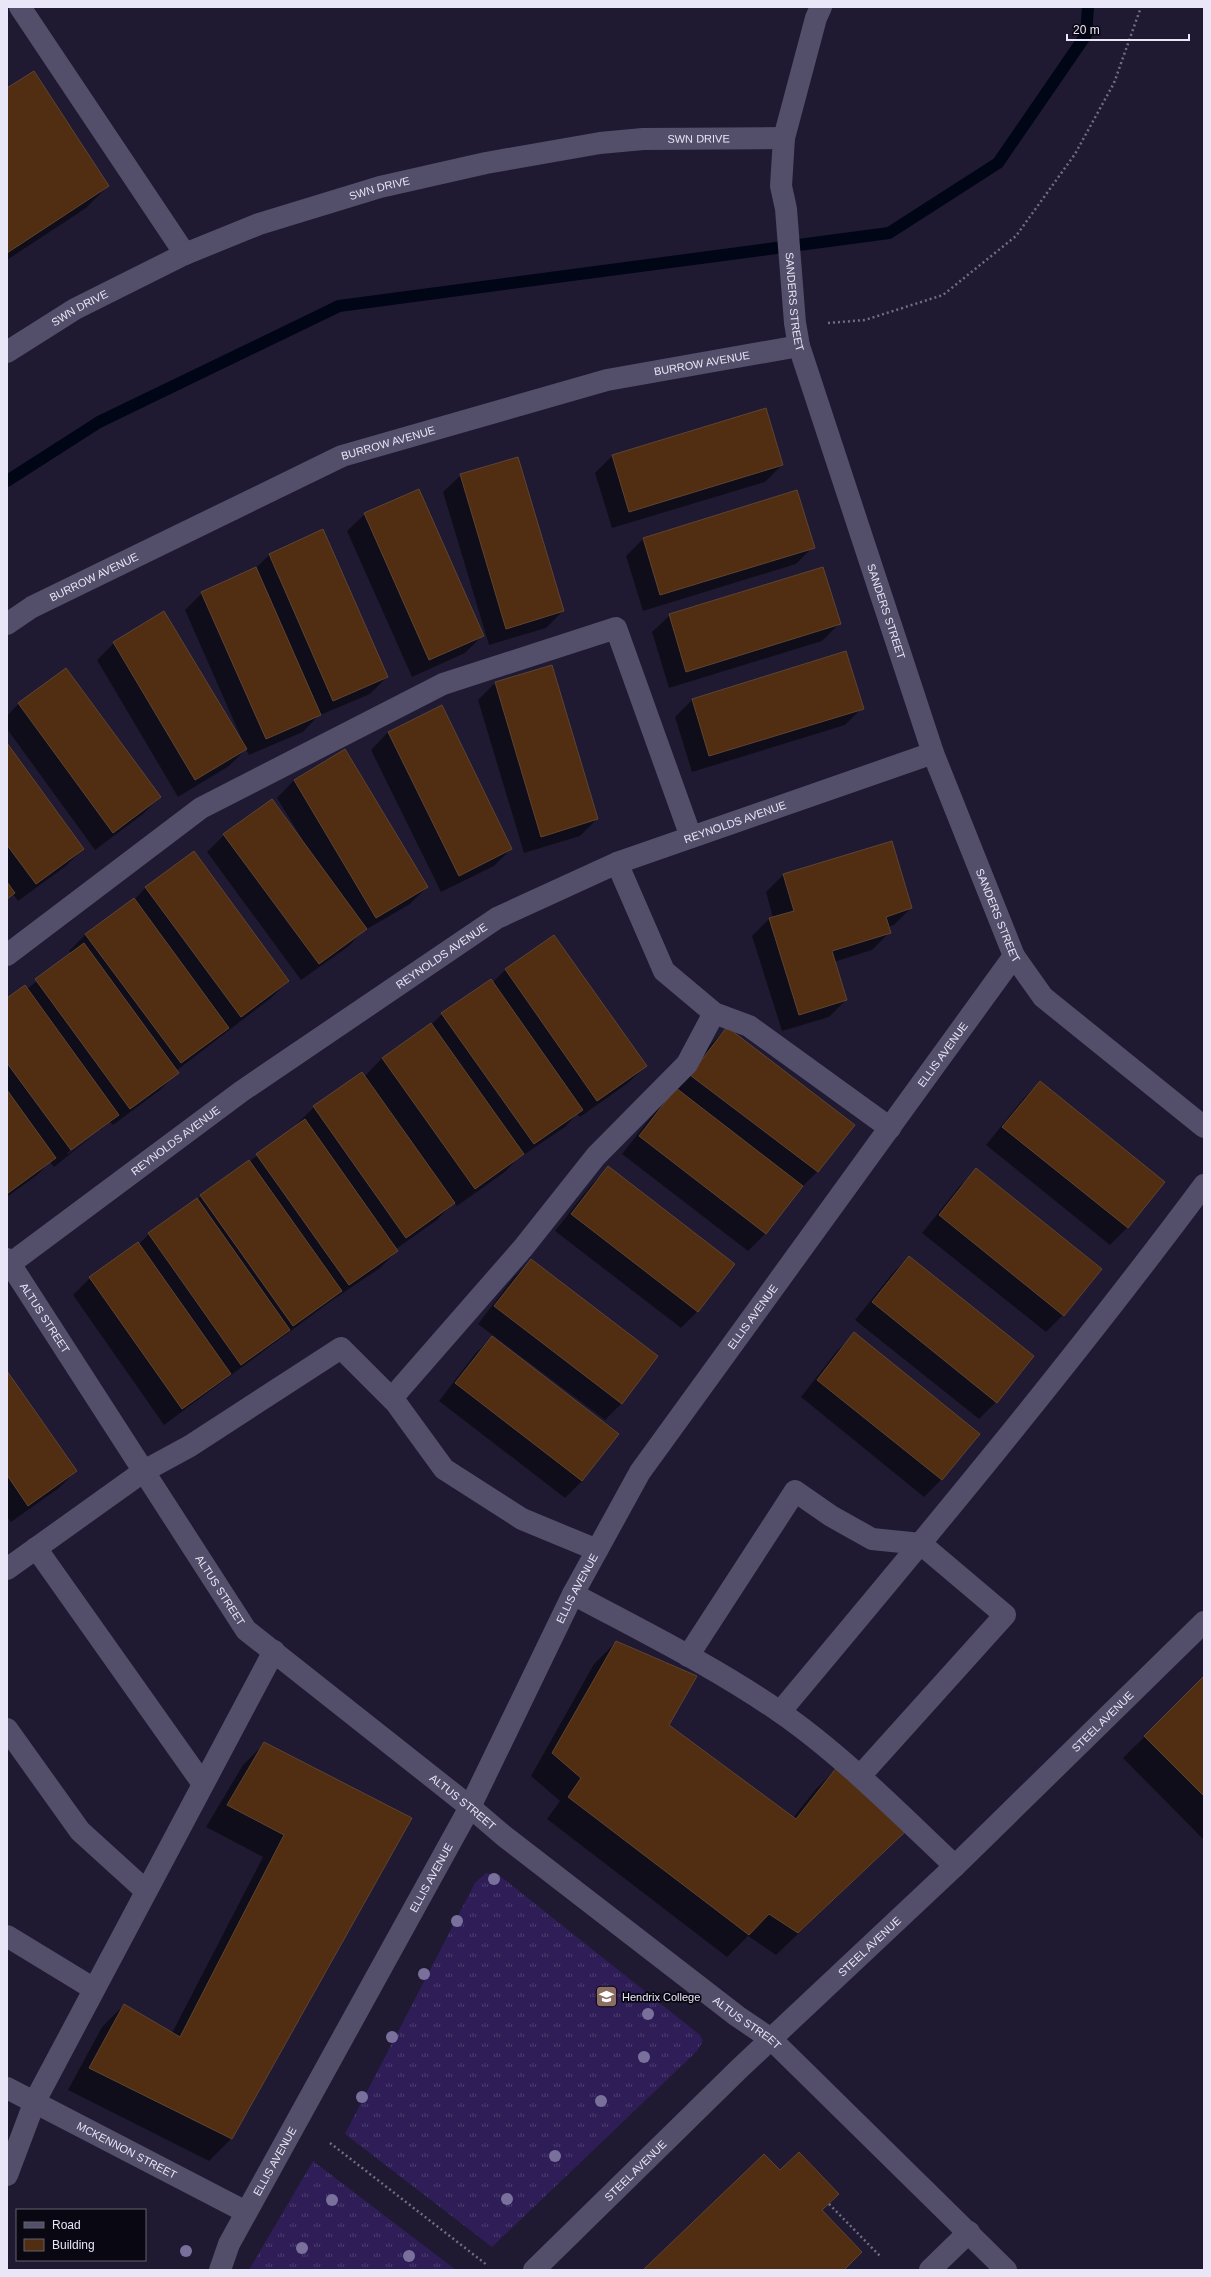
<svg xmlns="http://www.w3.org/2000/svg" width="1211" height="2277" font-family="Helvetica,sans-serif">
<defs>
<pattern id="grass-tufts" width="24" height="20" patternUnits="userSpaceOnUse"><rect width="24" height="20" fill="#2e1d56"/><path d="M3 7l-1-3M5 7V3M7 7l1-3M15 17l-1-3M17 17v-4M19 17l1-3" fill="none" stroke="#4c3e6f"/></pattern>
</defs>
<rect width="100%" height="100%" fill="#1f1a32"/>
<g fill="url(#grass-tufts)">
<polygon points="486,1873 499,1875 700,2035 703,2041 697,2051 492,2247 345,2134 475,1883"/>
<polygon points="313,2161 456,2270 249,2270"/>
</g>
<g fill="#0007" fill-rule="evenodd">
<polygon points="7,90 108,186 86,208 7,260"/>
<polygon points="612,456 782,465 765,482 612,528 595,473"/>
<polygon points="461,475 563,611 546,628 489,645 443,492"/>
<polygon points="365,514 482,636 465,653 412,677 347,531"/>
<polygon points="322,531 387,677 370,694 318,716 303,732 249,755 246,749 229,766 178,797 97,660 114,643 164,613 243,742 185,610 202,593 255,569 269,555"/>
<polygon points="644,538 813,547 796,564 643,611 626,556"/>
<polygon points="670,615 839,624 822,641 669,688 652,632"/>
<polygon points="551,666 597,819 580,836 524,853 478,700 495,683"/>
<polygon points="66,669 160,797 143,814 95,850 7,729 7,716 18,704"/>
<polygon points="693,699 862,708 845,725 692,772 675,717"/>
<polygon points="441,706 511,849 494,866 441,892 371,750 388,732"/>
<polygon points="7,745 83,849 66,866 18,901 13,894 7,900"/>
<polygon points="294,780 427,887 410,904 362,932 349,946 301,980 207,852 224,835 302,839 277,798"/>
<polygon points="891,842 911,908 894,925 888,927 889,933 872,950 834,962 846,1000 829,1017 782,1031 752,936 769,919 773,918 766,892 783,875"/>
<path d="M146 887 288 981 271 998 176 1071 177 1073 160 1090 113 1125 110 1122 54 1167 50 1162 37 1175 7 1197V999L27 989 71 954 69 951 86 934 134 900ZM100 1127V1130L68 1154 67 1153Z"/>
<polygon points="554,937 646,1066 628,1083 580,1117 577,1114 565,1127 516,1160 506,1171 457,1206 454,1202 437,1220 396,1249 397,1251 380,1268 331,1301 164,1425 73,1295 90,1278 138,1245 149,1234 298,1126 297,1124 314,1107 365,1076 382,1058 431,1025 442,1014 492,983 505,970"/>
<polygon points="727,1028 817,1172 800,1189 766,1233 748,1251 622,1154 659,1107 675,1090 710,1045"/>
<polygon points="1040,1082 1164,1182 1127,1228 1110,1245 986,1145 1023,1099"/>
<polygon points="608,1168 698,1311 681,1328 555,1231 591,1185"/>
<polygon points="976,1170 1063,1315 1046,1332 922,1233 959,1187"/>
<polygon points="909,1257 996,1402 979,1419 855,1320 892,1274"/>
<polygon points="531,1260 622,1403 605,1420 478,1324 514,1277"/>
<polygon points="854,1334 942,1479 924,1497 801,1397 837,1351"/>
<polygon points="492,1337 618,1434 582,1481 565,1498 439,1401 475,1354"/>
<polygon points="7,1373 76,1471 59,1488 11,1522 7,1517"/>
<polygon points="616,1642 668,1725 793,1818 815,1790 837,1768 883,1853 776,1955 748,1936 727,1957 547,1819 560,1801 531,1776 594,1664"/>
<polygon points="1204,1678 1204,1840 1123,1758"/>
<polygon points="265,1743 411,1818 231,2139 209,2161 68,2090 102,2027 124,2005 172,2033 263,1857 206,1827 243,1765"/>
</g>
<g fill="none" stroke-linecap="round" stroke-linejoin="round">
<polyline stroke="#000615" stroke-width="12" points="7,481 99,422 339,306 889,233 998,163 1086,35 1088,7"/>
</g>
<g fill="#512e12" stroke="#5e4432">
<polygon points="34,71 109,186 7,253 7,88"/>
<polygon points="766,408 783,465 629,512 612,455"/>
<polygon points="518,457 564,611 506,629 460,474"/>
<polygon points="419,489 484,636 429,660 364,513"/>
<polygon points="797,490 815,548 660,595 643,538"/>
<polygon points="323,529 388,677 333,701 269,554"/>
<polygon points="256,567 321,715 266,739 201,592"/>
<polygon points="823,567 841,624 686,672 669,614"/>
<polygon points="164,611 247,749 195,780 113,642"/>
<polygon points="846,651 864,709 709,756 692,699"/>
<polygon points="552,665 598,819 541,837 495,682"/>
<polygon points="66,668 161,797 113,833 18,703"/>
<polygon points="442,705 512,849 459,876 388,732"/>
<polygon points="7,743 84,849 36,884 7,845"/>
<polygon points="345,749 428,887 376,918 294,780"/>
<polygon points="272,799 367,929 319,964 223,834"/>
<polygon points="892,841 912,908 886,917 891,933 832,951 847,1000 799,1015 769,918 794,911 783,874"/>
<polygon points="194,851 289,981 241,1017 145,887"/>
<polygon points="7,882 15,893 7,899"/>
<polygon points="134,898 229,1028 181,1063 85,934"/>
<polygon points="554,935 647,1066 597,1101 505,969"/>
<polygon points="84,943 179,1073 130,1109 35,979"/>
<polygon points="491,979 583,1110 534,1144 441,1013"/>
<polygon points="25,985 119,1115 71,1150 7,1063 7,998"/>
<polygon points="431,1023 524,1154 475,1189 382,1058"/>
<polygon points="727,1027 855,1125 818,1172 690,1075"/>
<polygon points="362,1072 455,1203 406,1238 313,1106"/>
<polygon points="1040,1081 1165,1182 1128,1228 1002,1127"/>
<polygon points="676,1088 803,1186 766,1234 639,1136"/>
<polygon points="7,1090 56,1158 8,1193 7,1193"/>
<polygon points="305,1119 398,1251 349,1285 256,1154"/>
<polygon points="249,1160 342,1291 293,1326 200,1195"/>
<polygon points="608,1166 735,1264 698,1312 571,1214"/>
<polygon points="976,1168 1102,1269 1064,1316 939,1215"/>
<polygon points="197,1198 290,1330 241,1365 148,1233"/>
<polygon points="138,1242 231,1374 182,1409 89,1277"/>
<polygon points="909,1256 1034,1356 997,1403 872,1302"/>
<polygon points="531,1259 658,1356 622,1404 494,1306"/>
<polygon points="854,1332 980,1434 942,1480 817,1380"/>
<polygon points="492,1336 619,1434 582,1481 455,1383"/>
<polygon points="7,1371 77,1471 28,1506 7,1475"/>
<polygon points="616,1641 697,1676 669,1725 796,1819 837,1767 906,1831 798,1933 769,1914 749,1935 568,1797 581,1778 552,1753"/>
<polygon points="1204,1676 1204,1796 1144,1736"/>
<polygon points="264,1742 412,1818 232,2139 89,2068 124,2004 180,2037 284,1835 227,1805"/>
<polygon points="799,2152 839,2194 822,2210 862,2252 844,2270 643,2270 764,2154 780,2170"/>
</g>
<g fill="none" stroke-linecap="round" stroke-linejoin="round">
<g stroke="#716d82" stroke-width="2.5" stroke-dasharray="2 3" stroke-linecap="butt">
<polyline points="828,323 865,320 943,295 1016,236 1075,154 1114,83 1141,7"/>
<polyline points="330,2143 487,2265"/>
<polyline points="829,2204 881,2257"/>
</g>
<g stroke="#534e6a" stroke-width="22">
<polyline points="20,7 185,254"/>
<path id="s1" d="M821 7 816 18 784 138 781 186 786 209 795 323 799 346 933 753 1014 956 1043 997 1204 1127"/>
<path id="s2" d="M7 352 75 309 185 254 259 224 380 187 486 163 600 143 643 139 784 138"/>
<path id="s3" d="M7 624 32 607 342 456 607 380 799 346"/>
<polyline points="617,863 664,971 714,1013 749,1026 890,1128"/>
<polyline points="7,955 201,808 443,684 616,628 691,837"/>
<path id="s4" d="M7 1259 246 1630 470 1807 504 1836 737 2016 771 2039 1006 2270"/>
<path id="s5" d="M7 1266 242 1091 497 918 617 863 933 753"/>
<polyline points="392,1398 523,1248 596,1156 687,1064 714,1013"/>
<polyline points="36,1548 203,1784"/>
<polyline points="7,1569 144,1471 190,1446 341,1348 396,1403 444,1469 522,1519 597,1550"/>
<path d="M573 1594C642 1631 715 1667 780 1712 842 1755 900 1814 955 1866"/>
<polyline points="688,1656 795,1491 831,1516 872,1539 921,1544 1005,1615 860,1776"/>
<path d="M780 1712C925 1539 1069 1366 1204 1185"/>
<polyline points="7,1729 80,1831 146,1891"/>
<polyline points="7,1936 94,1989"/>
<path id="s6" d="M7 2088 246 2212"/>
<polyline points="7,2175 35,2101 274,1651"/>
<path id="s7" d="M220 2270 229 2244 470 1807 573 1594 640 1472 1014 956"/>
<path id="s8" d="M534 2270 739 2069 955 1866 1204 1622"/>
<polyline points="930,2270 969,2232"/>
</g>
</g>
<g fill="#79719c">
<circle cx="494" cy="1879" r="6"/>
<circle cx="457" cy="1921" r="6"/>
<circle cx="424" cy="1974" r="6"/>
<circle cx="648" cy="2014" r="6"/>
<circle cx="392" cy="2037" r="6"/>
<circle cx="644" cy="2057" r="6"/>
<circle cx="362" cy="2097" r="6"/>
<circle cx="601" cy="2101" r="6"/>
<circle cx="555" cy="2156" r="6"/>
<circle cx="507" cy="2199" r="6"/>
<circle cx="332" cy="2200" r="6"/>
<circle cx="302" cy="2248" r="6"/>
<circle cx="186" cy="2251" r="6"/>
<circle cx="409" cy="2256" r="6"/>
</g>
<defs>
<symbol id="university-square" viewBox="-11 -11 22 22"><rect x="-9" y="-9" width="18" height="18" rx="4" fill="#8d6e63" stroke="#090711"/><path d="M0-5L7-2L0 1L-7-2ZM-4 1L0 2.5L4 1V4Q0 6-4 4Z" fill="#fff"/></symbol>
</defs>
<g fill-rule="evenodd">
<use href="#university-square" x="594" y="1984" width="25" height="25"/>
</g>
<g text-anchor="middle" dominant-baseline="central" stroke-width="3.5" stroke-linejoin="round" paint-order="stroke">
<g font-size="11" fill="#e8e6f7" stroke="#090711">
<text stroke="none"><textPath href="#s2" startOffset="733">SWN DRIVE</textPath></text>
<text stroke="none"><textPath href="#s2" startOffset="409">SWN DRIVE</textPath></text>
<text stroke="none"><textPath href="#s1" startOffset="301">SANDERS STREET</textPath></text>
<text stroke="none"><textPath href="#s2" startOffset="85">SWN DRIVE</textPath></text>
<text stroke="none"><textPath href="#s3" startOffset="747">BURROW AVENUE</textPath></text>
<text stroke="none"><textPath href="#s3" startOffset="423">BURROW AVENUE</textPath></text>
<text stroke="none"><textPath href="#s3" startOffset="99">BURROW AVENUE</textPath></text>
<text stroke="none"><textPath href="#s1" startOffset="625">SANDERS STREET</textPath></text>
<text stroke="none"><textPath href="#s5" startOffset="858">REYNOLDS AVENUE</textPath></text>
<text stroke="none"><textPath href="#s1" startOffset="949">SANDERS STREET</textPath></text>
<text stroke="none"><textPath href="#s5" startOffset="534">REYNOLDS AVENUE</textPath></text>
<text stroke="none"><textPath href="#s7" startOffset="1418">ELLIS AVENUE</textPath></text>
<text stroke="none"><textPath href="#s5" startOffset="210">REYNOLDS AVENUE</textPath></text>
<text stroke="none"><textPath href="#s7" startOffset="1094">ELLIS AVENUE</textPath></text>
<text stroke="none"><textPath href="#s4" startOffset="70">ALTUS STREET</textPath></text>
<text stroke="none"><textPath href="#s7" startOffset="770">ELLIS AVENUE</textPath></text>
<text stroke="none"><textPath href="#s4" startOffset="394">ALTUS STREET</textPath></text>
<text stroke="none"><textPath href="#s8" startOffset="790">STEEL AVENUE</textPath></text>
<text stroke="none"><textPath href="#s4" startOffset="718">ALTUS STREET</textPath></text>
<text stroke="none"><textPath href="#s7" startOffset="446">ELLIS AVENUE</textPath></text>
<text stroke="none"><textPath href="#s8" startOffset="466">STEEL AVENUE</textPath></text>
<text stroke="none"><textPath href="#s4" startOffset="1078">ALTUS STREET</textPath></text>
<text stroke="none"><textPath href="#s6" startOffset="135">MCKENNON STREET</textPath></text>
<text stroke="none"><textPath href="#s7" startOffset="122">ELLIS AVENUE</textPath></text>
<text stroke="none"><textPath href="#s8" startOffset="142">STEEL AVENUE</textPath></text>
</g>
<g font-size="11" fill="#e8e6f7" stroke="#090711" text-anchor="start">
<text x="622" y="1997">Hendrix College</text>
</g>
</g>
<rect width="1211" height="2277" fill="none" stroke="#e8e6f7" stroke-width="16"/>
<rect x="16" y="2209" width="130" height="52" fill="#090711" stroke="#62606d"/>
<rect x="24" y="2222" width="20" height="6" fill="#534e6a" stroke="#62606d"/>
<text x="52" y="2229" font-size="12" fill="#e8e6f7">Road</text>
<rect x="24" y="2239" width="20" height="12" fill="#512e12" stroke="#62606d"/>
<text x="52" y="2249" font-size="12" fill="#e8e6f7">Building</text>
<path d="M1067 34v6h122v-6" fill="none" stroke="#e8e6f7" stroke-width="2"/>
<text x="1073" y="34" font-size="12" fill="#e8e6f7" stroke="#090711" stroke-width="3" paint-order="stroke">20 m</text>
</svg>
